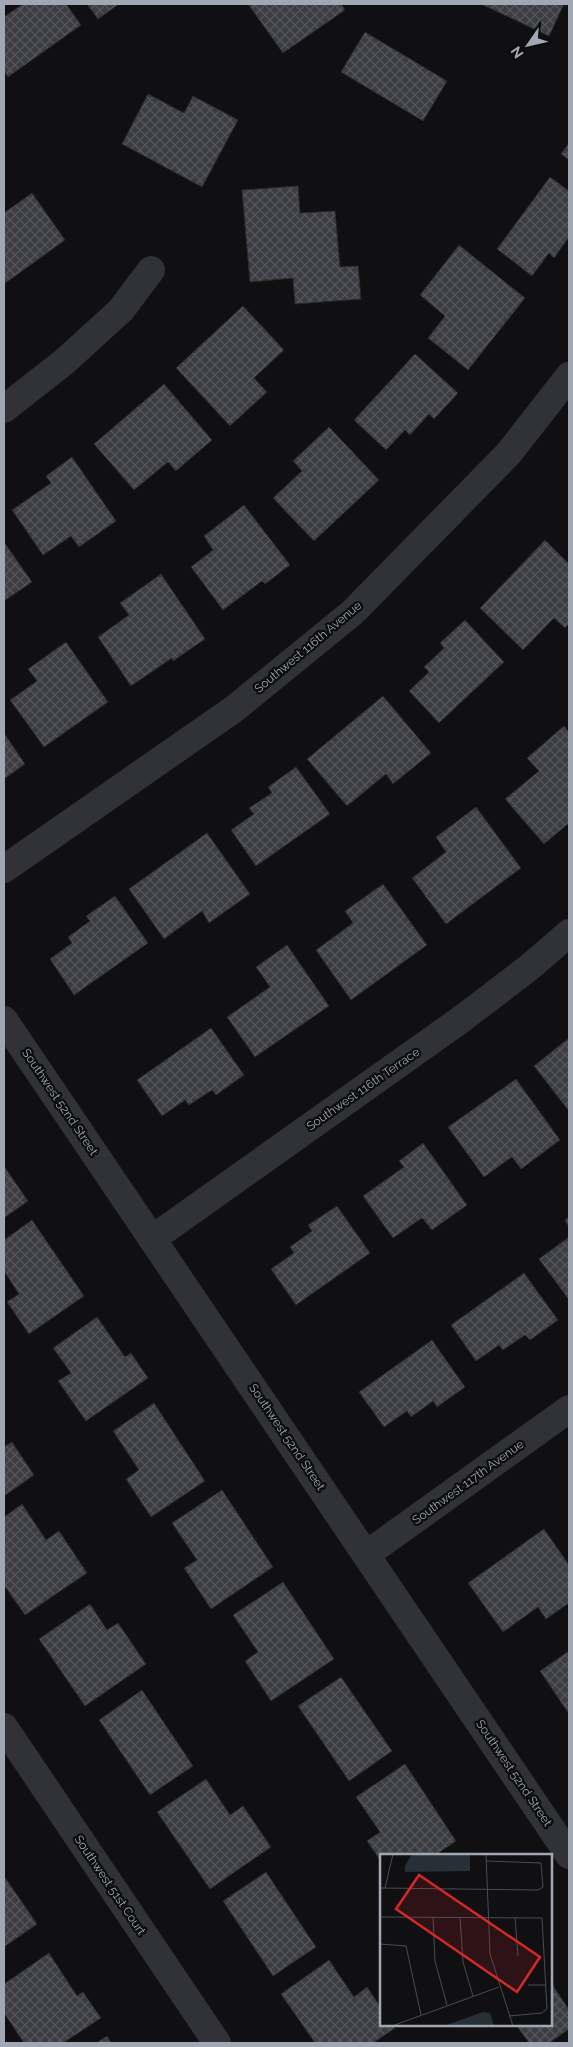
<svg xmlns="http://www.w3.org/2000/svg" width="573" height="2047" font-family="Raleway,sans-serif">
<defs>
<pattern id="building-cross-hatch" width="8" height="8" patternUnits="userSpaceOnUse" patternTransform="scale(1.25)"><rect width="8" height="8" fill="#3c3d42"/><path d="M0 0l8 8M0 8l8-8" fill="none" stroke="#55565b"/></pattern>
</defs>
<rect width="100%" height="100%" fill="#101012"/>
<g fill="url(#building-cross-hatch)" stroke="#2a2a2e">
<polygon points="23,4 66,4 81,25 8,77 4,71 4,17"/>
<polygon points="87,4 119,4 98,19"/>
<polygon points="248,4 341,4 345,10 283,53"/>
<polygon points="481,4 564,4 549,36"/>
<polygon points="365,32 447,81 423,121 341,72"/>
<polygon points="148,94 184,113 193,96 238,120 202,187 122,144"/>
<polygon points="569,143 569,160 561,154"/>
<polygon points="550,177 569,191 569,237 554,258 549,253 532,276 497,249"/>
<polygon points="298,186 300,213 335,211 340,267 358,266 361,299 295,304 293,278 250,282 242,190"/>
<polygon points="32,193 65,240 4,284 4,213"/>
<polygon points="459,245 525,298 468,370 428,338 445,316 420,295"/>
<polygon points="243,306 284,350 254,378 267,392 230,426 176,368"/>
<polygon points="415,354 458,393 434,419 429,414 410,435 405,430 386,450 354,420"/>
<polygon points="164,384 212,440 176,471 168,462 134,490 94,444"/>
<polygon points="329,427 379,480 314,541 273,498 302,471 293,461"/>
<polygon points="72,457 116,521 79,547 71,536 43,555 12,510 51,483 46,476"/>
<polygon points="244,505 290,565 265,584 262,581 223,610 191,567 213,550 204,536"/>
<polygon points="545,540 569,564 569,624 565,628 554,618 523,650 480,608"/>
<polygon points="4,542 32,582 4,601"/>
<polygon points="161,574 205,639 173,661 172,658 131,686 98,637 129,615 120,603"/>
<polygon points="465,620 504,662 439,723 409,691 429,672 424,667 444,648 440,643"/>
<polygon points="66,642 108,702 44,747 10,700 37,681 28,669"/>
<polygon points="383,696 431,753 393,784 386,774 347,806 307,759"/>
<polygon points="564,726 569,732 569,823 544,844 505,799 539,771 527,758"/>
<polygon points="4,733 25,764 4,779"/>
<polygon points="296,767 330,814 256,866 231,830 254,814 249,808 272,793 268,787"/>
<polygon points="476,807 521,868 446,924 412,878 446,852 436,837"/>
<polygon points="207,833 250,894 209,923 202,911 164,939 129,889"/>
<polygon points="383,884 427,945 351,1000 316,950 353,923 345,911"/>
<polygon points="115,896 148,943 74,995 50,959 72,943 68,937 90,921 86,916"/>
<polygon points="287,945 329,1006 255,1057 227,1017 270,987 256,967"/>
<polygon points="211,1028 244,1075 216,1095 212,1090 189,1105 185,1100 162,1116 137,1080"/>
<polygon points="569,1038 569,1111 534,1066"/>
<polygon points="516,1079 560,1140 521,1169 512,1157 484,1177 448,1127"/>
<polygon points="423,1143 467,1205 432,1230 422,1218 393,1238 363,1196 404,1167 399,1161"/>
<polygon points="4,1166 28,1201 4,1218"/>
<polygon points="337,1206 370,1253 296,1305 271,1269 294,1253 290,1247 312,1231 308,1225"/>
<polygon points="569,1217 569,1227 565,1220"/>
<polygon points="32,1220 84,1296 29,1334 7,1302 19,1294 4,1271 4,1240"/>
<polygon points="569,1237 569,1300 539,1259"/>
<polygon points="524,1273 558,1320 530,1340 525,1335 503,1350 499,1345 476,1361 451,1325"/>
<polygon points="97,1317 125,1357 131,1353 148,1378 86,1421 58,1381 71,1373 53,1348"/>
<polygon points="432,1340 465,1387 437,1407 433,1401 411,1417 407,1411 384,1427 359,1392"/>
<polygon points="154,1403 205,1481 151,1517 126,1479 139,1470 113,1431"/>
<polygon points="12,1442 34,1475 4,1496 4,1447"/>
<polygon points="222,1490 273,1567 211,1609 184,1568 197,1560 172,1523"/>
<polygon points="22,1504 46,1540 59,1531 87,1573 25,1615 4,1585 4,1517"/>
<polygon points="544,1529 569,1565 569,1603 546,1619 538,1607 503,1632 468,1583"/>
<polygon points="283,1582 334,1659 271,1701 245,1661 258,1652 233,1615"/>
<polygon points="90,1604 107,1630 118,1623 146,1664 85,1706 39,1639"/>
<polygon points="569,1651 569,1714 540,1671"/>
<polygon points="341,1677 392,1751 349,1781 298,1706"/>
<polygon points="142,1690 193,1766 150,1795 99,1720"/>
<polygon points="405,1764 456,1841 434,1856 382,1856 382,1863 367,1841 380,1832 356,1797"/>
<polygon points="206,1779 230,1815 243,1806 271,1847 210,1889 157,1812"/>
<polygon points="266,1872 316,1947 273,1976 223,1901"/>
<polygon points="4,1876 37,1924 4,1947"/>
<polygon points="49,1953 77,1996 83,1992 101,2018 63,2043 24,2043 4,2013 4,1984"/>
<polygon points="329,1960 354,1997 367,1987 382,2009 382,2026 393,2026 395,2028 373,2043 315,2043 281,1994"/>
<polygon points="552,1984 569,2010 569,2029 549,2043 529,2043 517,2026 552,2026"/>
<polygon points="107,2036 111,2043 96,2043"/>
</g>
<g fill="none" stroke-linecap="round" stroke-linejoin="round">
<g stroke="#313237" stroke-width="28">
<polyline points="4,409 64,362 121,310 151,270"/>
<polyline points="4,869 234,709 353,612 509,453 569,376"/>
<polyline points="4,1020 569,1855"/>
<polyline points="152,1239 463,1018 531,966 569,933"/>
<polyline points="367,1554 569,1409"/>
<polyline points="4,1727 217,2043"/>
</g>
</g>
<g text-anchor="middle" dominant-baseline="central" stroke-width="4.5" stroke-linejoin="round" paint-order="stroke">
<g font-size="12" fill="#a1a7b3" stroke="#0c0c0d">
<text transform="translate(308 647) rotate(-40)">Southwest 116th Avenue</text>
<text transform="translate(363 1089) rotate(-35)">Southwest 116th Terrace</text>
<text transform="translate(60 1102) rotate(56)">Southwest 52nd Street</text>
<text transform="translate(287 1437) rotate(56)">Southwest 52nd Street</text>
<text transform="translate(468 1482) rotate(-36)">Southwest 117th Avenue</text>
<text transform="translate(514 1773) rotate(56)">Southwest 52nd Street</text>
<text transform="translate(110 1885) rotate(56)">Southwest 51st Court</text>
</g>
</g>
<g transform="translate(380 1854)">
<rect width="172" height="172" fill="#101012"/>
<path d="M32 0H90V17L25 18V12ZM103 158 110 159 114 172H64Z" fill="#273036"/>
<path fill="none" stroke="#4a4c52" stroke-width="1" d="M106 0 110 100 133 172M0 34 158 36 163 33 161 9 106 7M5 34 13 0M0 63 162 64 167 155 162 159 129 162M53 63 55 107 67 151M80 63 83 108 93 142M135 63 138 102M0 90 26 92 41 161M148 131H166M12 172 119 133"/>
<path fill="#d62828" fill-opacity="0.15" stroke="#d62828" stroke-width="2.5" d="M39 21 160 103 137 138 16 55Z"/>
<rect width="172" height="172" fill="none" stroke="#a1a7b3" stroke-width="2.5"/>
</g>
<rect width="573" height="2047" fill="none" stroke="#a1a7b3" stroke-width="10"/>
<g transform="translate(528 45) rotate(236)" stroke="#0c0c0d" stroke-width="4" paint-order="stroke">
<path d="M0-4L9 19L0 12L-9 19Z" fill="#a1a7b3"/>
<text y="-8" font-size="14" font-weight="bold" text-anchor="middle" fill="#a1a7b3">N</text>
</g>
</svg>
